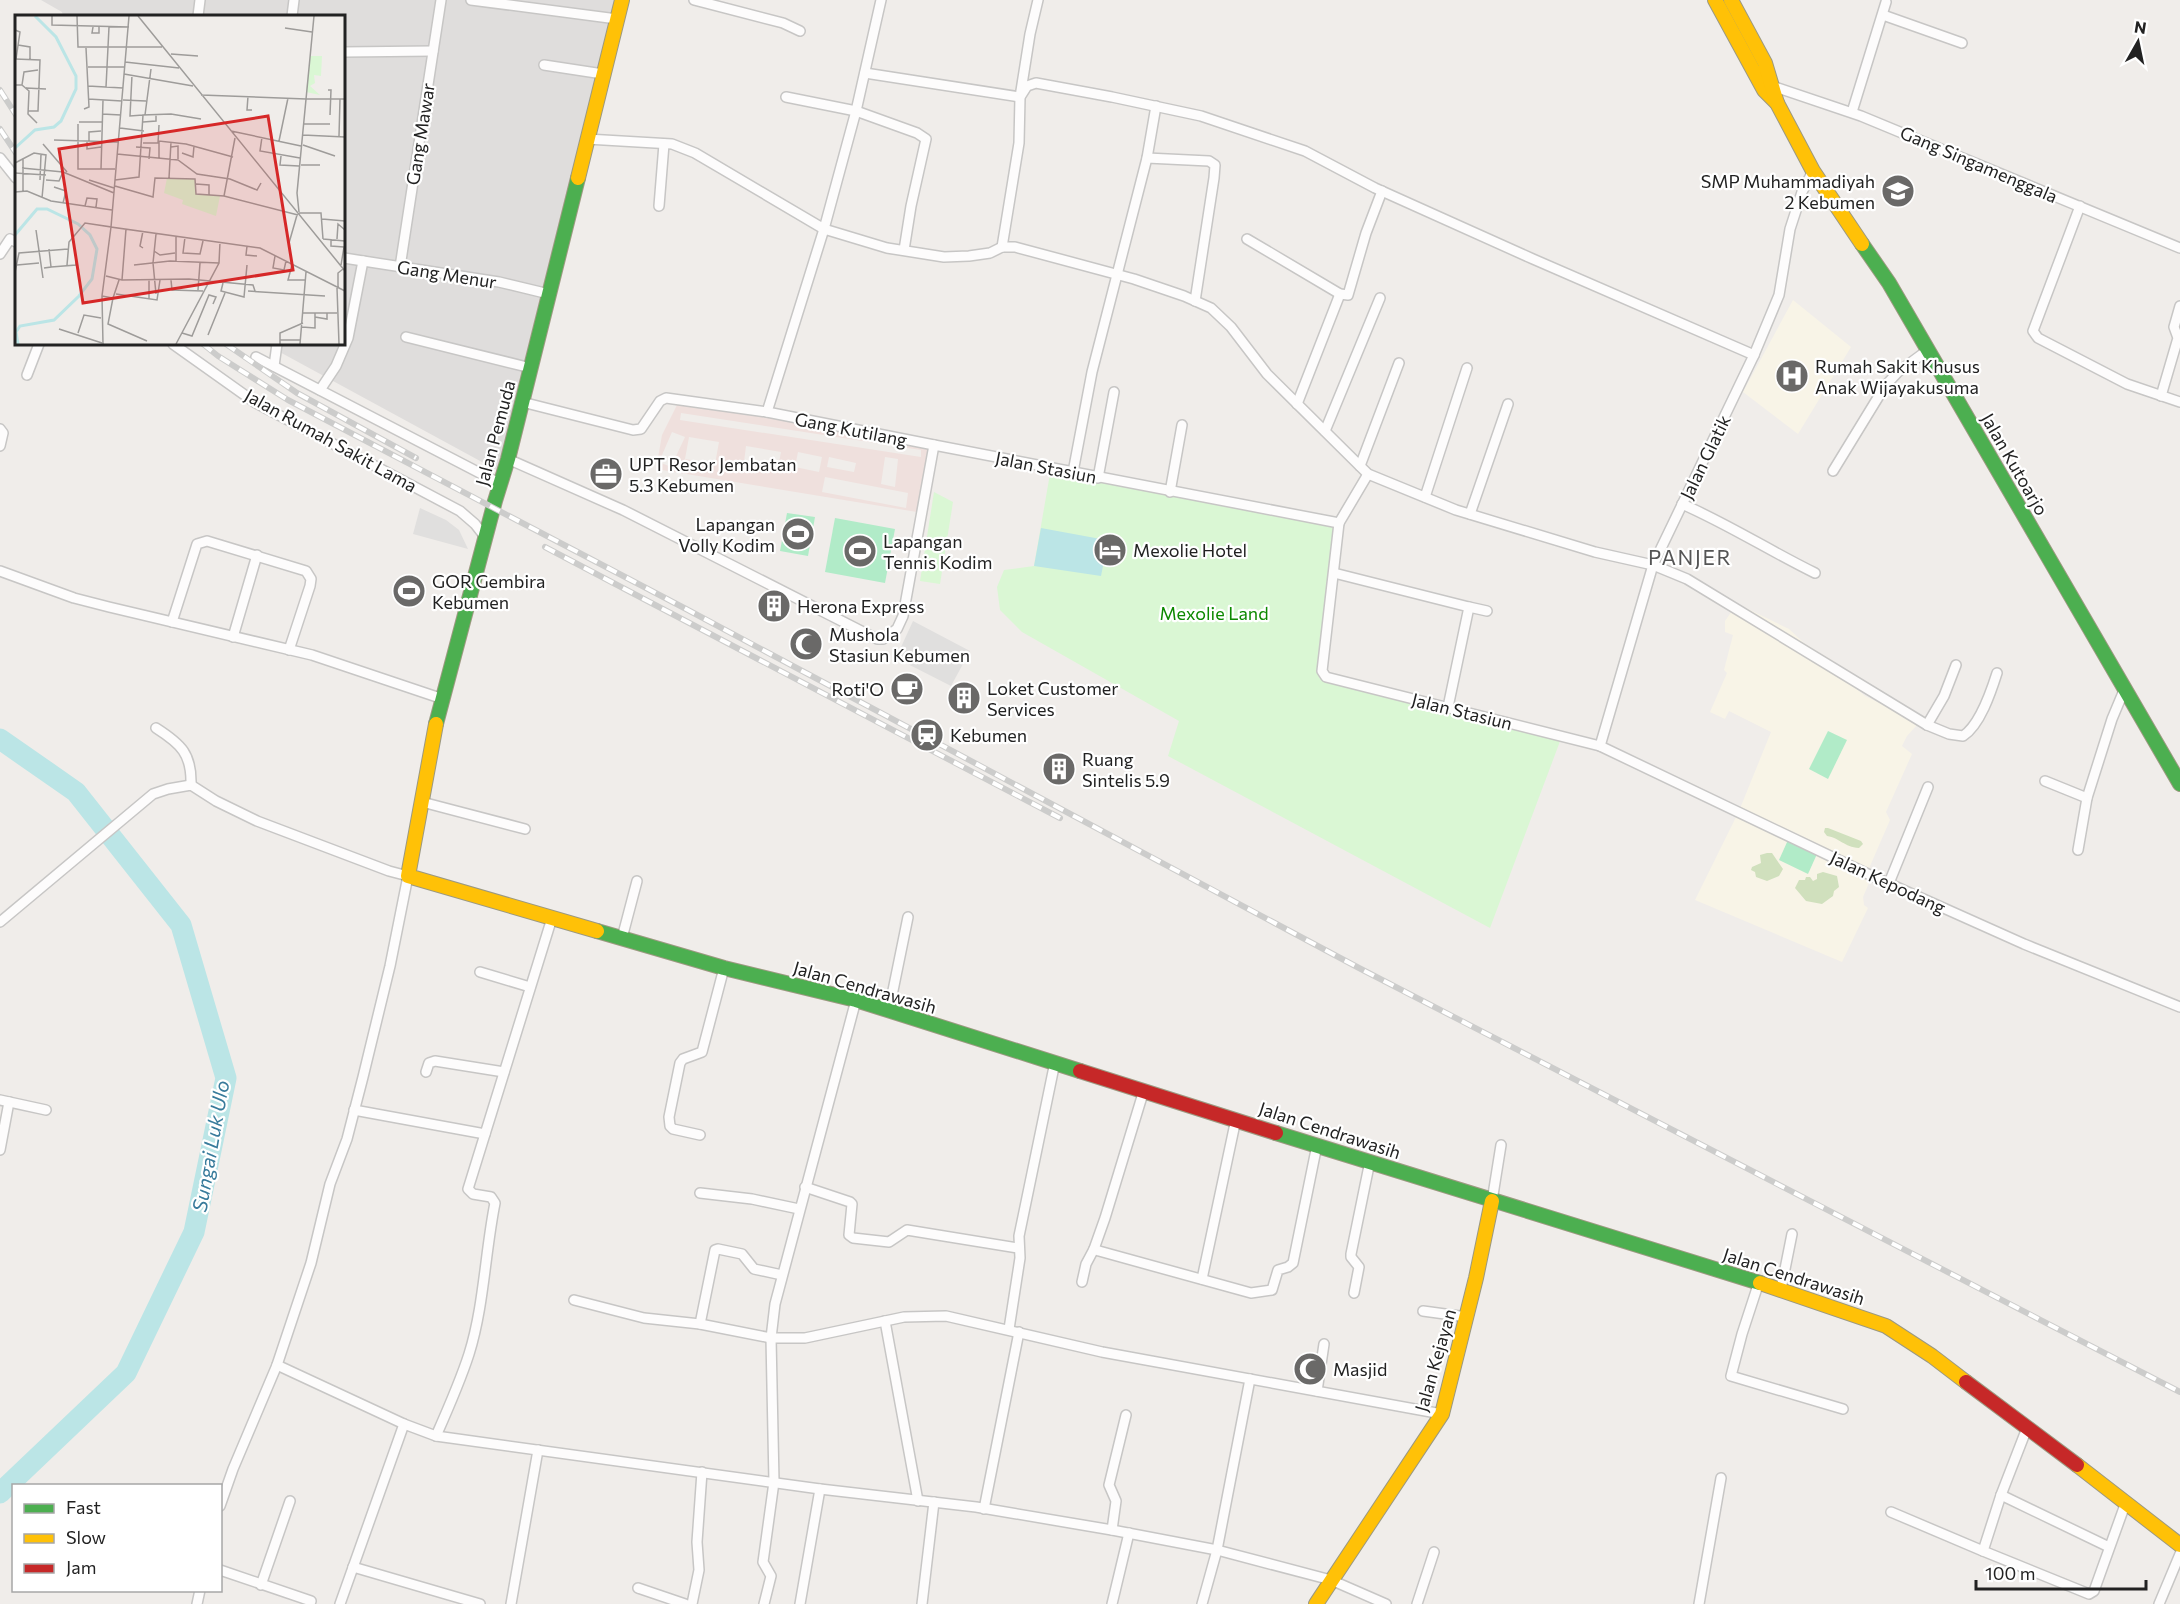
<svg xmlns="http://www.w3.org/2000/svg" width="2180" height="1604" font-family="Commissioner,sans-serif">
<rect width="100%" height="100%" fill="#f0edea"/>
<polygon fill="#dfdddc" points="41,0 626,0 504,474 265,344 344,344 344,16 63,16 62,12"/>
<g fill="#f8f4e7">
<polygon points="1793,300 1851,347 1798,434 1743,392"/>
<polygon points="1734,608 1746,608 1789,629 1804,643 1835,662 1833,671 1851,679 1854,687 1865,696 1906,716 1917,725 1907,736 1902,746 1912,754 1886,812 1890,820 1867,873 1872,876 1863,897 1864,905 1868,908 1842,962 1695,900 1739,811 1771,732 1729,711 1725,719 1710,712 1727,673 1724,670 1733,635 1725,632 1725,621"/>
</g>
<path fill="#efe0dd" fill-rule="evenodd" d="M679 401 934 445 923 513 656 469 662 435ZM681 413 921 450V457L680 420ZM672 432 685 437 671 467 659 462ZM689 437 719 442 715 464 685 459ZM746 446 781 452 778 468 744 462ZM798 452 822 457 819 472 795 467ZM829 457 856 463 854 472 827 467ZM885 457 898 459 895 487 881 484ZM825 477 908 493 906 508 822 492Z"/>
<g fill="#d0e0bd">
<path d="M1825 828H1828L1861 841 1863 844 1859 848C1844 847 1840 838 1827 836L1824 832Z"/>
<polygon points="1767,853 1772,853 1783,869 1779,876 1767,881 1756,877 1755,872 1751,870 1752,867 1761,863 1760,855"/>
<polygon points="1823,872 1837,876 1839,887 1834,891 1833,896 1822,904 1806,901 1795,888 1799,880 1805,880 1806,877 1810,877 1813,881 1817,879 1817,874"/>
</g>
<g fill="#daf7d4">
<polygon points="1051,468 1339,523 1319,678 1562,736 1490,928 1168,756 1179,721 1022,632 1000,610 997,587 1004,570 1034,566"/>
<polygon points="934,492 953,502 940,584 920,581"/>
</g>
<g fill="#b1ebc8">
<polygon points="787,513 815,517 808,556 780,551"/>
<polygon points="835,518 895,529 885,583 825,572"/>
<polygon points="1828,731 1847,740 1828,779 1809,769"/>
<polygon points="1788,840 1817,854 1808,874 1779,860"/>
</g>
<g fill="#e0dfde">
<polygon points="420,508 446,520 459,530 468,549 413,534"/>
<polygon points="913,621 970,651 951,686 896,658"/>
</g>
<polygon fill="#bbe5e6" points="1041,528 1106,540 1113,552 1110,561 1103,566 1101,576 1034,566"/>
<g fill="none" stroke-linecap="round" stroke-linejoin="round">
<polyline stroke="#bbe5e6" stroke-width="21" points="0,739 76,792 181,925 226,1078 194,1232 126,1373 0,1493"/>
<defs>
<g id="street">
<polyline points="471,0 617,19"/>
<polyline points="694,0 783,23 800,31"/>
<polyline points="1883,15 1962,43"/>
<polyline points="198,16 200,0"/>
<polyline points="292,16 294,0"/>
<polyline points="344,52 433,51"/>
<polyline points="544,65 603,74"/>
<polyline points="865,73 1020,97 1030,34 1038,0"/>
<polyline points="1770,88 1775,87 1861,116 2180,248"/>
<polyline points="786,97 856,111 917,133 926,139 911,206 904,250"/>
<polyline points="1852,112 1886,2"/>
<path d="M587 139 672 144 695 153 824 229 887 248 944 257 969 256 990 253 1002 247H1015L1134 279 1184 296 1211 308 1231 327 1267 374 1368 474 1456 510 1595 552 1653 565 1687 579 1927 725 1949 734 1963 736C1980 725 1991 692 1997 673"/>
<polyline points="0,158 16,178"/>
<polyline points="1147,158 1209,161 1215,165 1214,178 1195,301"/>
<polyline points="659,206 664,144"/>
<polyline points="2080,206 2033,331 2038,338 2127,384 2180,402"/>
<polyline points="1247,239 1340,294 1348,295 1366,233 1382,191"/>
<polyline points="1002,247 1019,143 1020,97 1027,86 1036,83 1112,97 1201,116 1305,151 1375,188 1533,259 1754,355"/>
<polyline points="0,254 10,239 16,242"/>
<polyline points="344,258 499,282 549,294"/>
<polyline points="400,267 441,0"/>
<polyline points="406,337 531,368"/>
<polyline points="173,344 256,403 460,511 475,524 486,538"/>
<polyline points="256,357 501,484"/>
<polyline points="274,366 277,344"/>
<polyline points="27,375 39,344"/>
<polyline points="320,390 336,366 348,338 363,261"/>
<polyline points="2161,396 2178,338 2174,327 2180,306"/>
<polyline points="522,402 633,430 641,429 660,401 666,398 767,412 824,229 856,111 881,0"/>
<polyline points="1297,404 1340,294"/>
<polyline points="767,412 934,445"/>
<polyline points="0,429 3,433 0,446"/>
<polyline points="1325,431 1380,298"/>
<polyline points="508,459 623,510 877,639 883,639 897,629 903,616 934,445 1339,523 1322,671 1326,677 1600,746 1872,876 2024,944 2180,1007"/>
<polyline points="1360,466 1399,363"/>
<polyline points="1833,471 1885,386 1898,372 1928,350"/>
<polyline points="1073,472 1092,372 1147,158 1156,106"/>
<polyline points="1098,478 1114,392"/>
<polyline points="1170,492 1182,425"/>
<polyline points="1425,497 1467,368"/>
<path d="M1682 504C1728 524 1770 551 1815 573"/>
<polyline points="1470,514 1508,404"/>
<polyline points="1339,523 1368,474"/>
<polyline points="0,571 74,598 109,607 312,655 443,699"/>
<polyline points="1334,573 1469,607 1448,707"/>
<polyline points="1469,607 1487,611"/>
<polyline points="172,622 197,544 207,541 306,571 311,579 310,586 289,650"/>
<polyline points="233,637 257,555"/>
<polyline points="1927,725 1944,696 1956,665"/>
<path d="M156 728C181 744 192 754 191 785"/>
<polyline points="1600,746 1653,565 1754,355 1779,295 1790,229 1802,192 1813,171"/>
<polyline points="2045,781 2087,798"/>
<polyline points="422,802 525,829"/>
<polyline points="2078,850 2087,798 2112,719 2125,688"/>
<polyline points="1889,883 1928,787"/>
<polyline points="0,922 153,794 168,789 191,785 216,801 257,821 389,871 408,876 390,966 363,1077 347,1139 330,1184 311,1263 277,1365 233,1469 220,1506"/>
<polyline points="622,938 637,881"/>
<polyline points="480,972 530,987"/>
<polyline points="889,1010 908,917"/>
<polyline points="426,1072 429,1063 435,1061 504,1072"/>
<polyline points="1144,1090 1105,1218 1094,1249 1099,1251 1251,1293 1272,1290 1278,1270 1288,1267 1293,1263 1317,1145"/>
<polyline points="0,1100 46,1110"/>
<polyline points="354,1110 485,1134"/>
<polyline points="700,1135 673,1129 670,1126 669,1117 680,1063 683,1059 702,1052 724,968"/>
<polyline points="0,1150 9,1102"/>
<polyline points="805,1187 850,1202 852,1204 849,1235 853,1238 889,1242 907,1230 1018,1248"/>
<polyline points="700,1193 752,1199 799,1209"/>
<polyline points="1492,1201 1501,1145"/>
<polyline points="1202,1279 1236,1119"/>
<polyline points="1082,1282 1086,1264 1094,1249"/>
<polyline points="1759,1282 1742,1334 1731,1376 1843,1409"/>
<polyline points="1781,1289 1792,1234"/>
<polyline points="1354,1293 1359,1267 1351,1257 1351,1254 1370,1161"/>
<polyline points="574,1300 644,1318 700,1324 771,1338 805,1338 904,1317 946,1316 1102,1352 1442,1414"/>
<polyline points="1423,1311 1467,1317"/>
<polyline points="885,1321 918,1501"/>
<polyline points="700,1324 715,1250 718,1249 742,1254 754,1269 782,1275"/>
<polyline points="1009,1329 1020,1258 1019,1236 1055,1062"/>
<polyline points="277,1365 404,1424 436,1436 820,1489 976,1507 1112,1530 1217,1550 1331,1580 1386,1604"/>
<polyline points="1317,1391 1324,1344"/>
<polyline points="2027,1428 2001,1495 1983,1551 2089,1594 2094,1591 2126,1502"/>
<path d="M436 1436C448 1409 460 1382 469 1354 484 1306 485 1253 495 1203L491 1197 473 1194 468 1189 552 918"/>
<polyline points="2001,1495 2109,1547"/>
<polyline points="984,1509 1019,1332"/>
<polyline points="1891,1512 1983,1551"/>
<polyline points="1112,1530 1116,1501 1109,1485 1126,1415"/>
<polyline points="353,1567 480,1604"/>
<polyline points="220,1570 311,1601 310,1604"/>
<polyline points="261,1585 290,1501"/>
<polyline points="638,1588 685,1604"/>
<polyline points="197,1604 200,1590"/>
<polyline points="340,1604 404,1424"/>
<polyline points="511,1604 538,1450"/>
<polyline points="692,1604 699,1570 697,1542 702,1472"/>
<polyline points="764,1604 771,1576 763,1562 774,1482 771,1338 775,1304 856,1000"/>
<polyline points="800,1604 820,1489"/>
<polyline points="922,1604 934,1502"/>
<polyline points="1112,1604 1129,1533"/>
<polyline points="1202,1604 1217,1550 1250,1379"/>
<polyline points="1417,1604 1434,1552"/>
<polyline points="1699,1604 1721,1478"/>
<polyline points="2159,1604 2180,1554"/>
</g>
<g id="fast">
<polyline points="1862,244 1889,283 2180,784"/>
<polyline points="436,724 495,501 508,459 578,178"/>
<polyline points="597,931 724,968 856,1000 1080,1071"/>
<polyline points="1276,1133 1760,1283"/>
</g>
<g id="slow">
<polyline points="1715,0 1764,90 1777,103 1813,171 1862,244"/>
<polyline points="1731,0 1765,63 1777,103"/>
<polyline points="578,178 622,0"/>
<polyline points="436,724 408,876 597,931"/>
<polyline points="1760,1283 1886,1326 1932,1356 1966,1382"/>
<polyline points="2077,1465 2180,1545"/>
<polyline points="1316,1604 1442,1414 1476,1278 1492,1201"/>
</g>
<g id="jam">
<polyline points="1080,1071 1276,1133"/>
<polyline points="1966,1382 2077,1465"/>
</g>
</defs>
<use href="#street" stroke="#c7c6c5" stroke-width="12"/>
<use href="#fast" stroke="#9c9980" stroke-width="16"/>
<use href="#slow" stroke="#9c9980" stroke-width="16"/>
<use href="#jam" stroke="#9c9980" stroke-width="16"/>
<use href="#street" stroke="#fdfcfc" stroke-width="9"/>
<use href="#fast" stroke="#4caf50" stroke-width="14"/>
<use href="#slow" stroke="#ffc107" stroke-width="14"/>
<use href="#jam" stroke="#c62828" stroke-width="14"/>
<defs>
<g id="rail">
<polyline points="0,90 16,115"/>
<polyline points="0,129 16,153"/>
<polyline points="203,344 218,356 288,400 688,610 1359,968 2180,1392"/>
<polyline points="226,344 297,393 416,458"/>
<polyline points="545,547 1060,818"/>
</g>
</defs>
<use href="#rail" stroke="#cccccb" stroke-width="6"/>
<use href="#rail" stroke="#fff" stroke-width="4" stroke-dasharray="11" stroke-linecap="butt"/>
</g>
<defs>
<symbol id="school-disc" viewBox="-11 -11 22 22"><circle r="9.5" fill="#6a6968" stroke="#fff"/><path d="M0-5L7-2L0 1L-7-2ZM-4 1L0 2.5L4 1V4Q0 6-4 4Z" fill="#fff"/></symbol>
<symbol id="hospital-disc" viewBox="-11 -11 22 22"><circle r="9.5" fill="#6a6968" stroke="#fff"/><path d="M-5-5h3v3.5h4V-5h3V5h-3V1.5h-4V5h-3Z" fill="#fff"/></symbol>
<symbol id="office-disc" viewBox="-11 -11 22 22"><circle r="9.5" fill="#6a6968" stroke="#fff"/><path d="M-6-3h4V-5.5h4V-3h4V5H-6ZM-1-4.5V-3h2v-1.5ZM-6 0V1H6V0Z" fill="#fff"/></symbol>
<symbol id="stadium-disc" viewBox="-11 -11 22 22"><circle r="9.5" fill="#6a6968" stroke="#fff"/><path d="M0-5a6.5 5 0 1 0 0 10a6.5 5 0 1 0 0-10ZM-3.5-1.8h7v3.6h-7Z" fill="#fff"/></symbol>
<symbol id="hotel-disc" viewBox="-11 -11 22 22"><circle r="9.5" fill="#6a6968" stroke="#fff"/><path d="M-6-4.5h1.5V1H6V5H4.5V3h-9V5H-6ZM-4 0a1.8 1.8 0 1 1 3.6 0ZM.5 0V-2.5h3Q6-2.5 6 0Z" fill="#fff"/></symbol>
<symbol id="building-disc" viewBox="-11 -11 22 22"><circle r="9.5" fill="#6a6968" stroke="#fff"/><path d="M-4-6H4V6H1V3H-1V6H-4ZM-2.5-4.3h1.7v1.8h-1.7ZM.8-4.3h1.7v1.8H.8ZM-2.5-1h1.7V.8h-1.7ZM.8-1h1.7V.8H.8Z" fill="#fff"/></symbol>
<symbol id="mosque-disc" viewBox="-11 -11 22 22"><circle r="9.5" fill="#6a6968" stroke="#fff"/><path d="M3.5-4.9A6 6 0 1 0 3.5 4.9A5 5 0 1 1 3.5-4.9Z" fill="#fff"/></symbol>
<symbol id="cafe-disc" viewBox="-11 -11 22 22"><circle r="9.5" fill="#6a6968" stroke="#fff"/><path d="M-5.5-4.5H6V0H3Q3 3.5 0 3.5H-2.5Q-5.5 3.5-5.5 0ZM3-3.2v2h1.7v-2ZM-6 4.5H4V6H-6Z" fill="#fff"/></symbol>
<symbol id="station-disc" viewBox="-11 -11 22 22"><circle r="9.5" fill="#6a6968" stroke="#fff"/><path d="M-3-6H3Q5-6 5-4V2Q5 4 3 4L4.5 6H3L1.5 4h-3L-3 6H-4.5L-3 4Q-5 4-5 2V-4Q-5-6-3-6ZM-3.5-4v3h7v-3ZM-3.5 1v1.5H-2V1ZM2 1v1.5H3.5V1Z" fill="#fff"/></symbol>
</defs>
<g fill-rule="evenodd">
<use href="#school-disc" x="1879" y="172" width="38" height="38"/>
<use href="#hospital-disc" x="1773" y="357" width="38" height="38"/>
<use href="#office-disc" x="587" y="455" width="38" height="38"/>
<use href="#stadium-disc" x="779" y="515" width="38" height="38"/>
<use href="#hotel-disc" x="1091" y="531" width="38" height="38"/>
<use href="#stadium-disc" x="841" y="532" width="38" height="38"/>
<use href="#stadium-disc" x="390" y="572" width="38" height="38"/>
<use href="#building-disc" x="755" y="587" width="38" height="38"/>
<use href="#mosque-disc" x="787" y="625" width="38" height="38"/>
<use href="#cafe-disc" x="888" y="670" width="38" height="38"/>
<use href="#building-disc" x="945" y="679" width="38" height="38"/>
<use href="#station-disc" x="908" y="716" width="38" height="38"/>
<use href="#building-disc" x="1040" y="750" width="38" height="38"/>
<use href="#mosque-disc" x="1291" y="1350" width="38" height="38"/>
</g>
<g text-anchor="middle" dominant-baseline="central" stroke-width="4.5" stroke-linejoin="round" paint-order="stroke">
<g font-size="18" fill="#222" stroke="#fff">
<text transform="translate(420 134) rotate(-81)">Gang Mawar</text>
<text transform="translate(1979 164) rotate(23)">Gang Singamenggala</text>
<text transform="translate(447 274) rotate(9)">Gang Menur</text>
<text transform="translate(851 429) rotate(11)">Gang Kutilang</text>
<text transform="translate(495 433) rotate(-75)">Jalan Pemuda</text>
<text transform="translate(331 440) rotate(29)">Jalan Rumah Sakit Lama</text>
<text transform="translate(1705 457) rotate(-64)">Jalan Glatik</text>
<text transform="translate(2015 464) rotate(60)">Jalan Kutoarjo</text>
<text transform="translate(1046 467) rotate(11)">Jalan Stasiun</text>
<text transform="translate(1462 711) rotate(14)">Jalan Stasiun</text>
<text transform="translate(1888 882) rotate(25)">Jalan Kepodang</text>
<text transform="translate(865 987) rotate(16)">Jalan Cendrawasih</text>
<text transform="translate(1330 1130) rotate(18)">Jalan Cendrawasih</text>
<text transform="translate(1794 1276) rotate(18)">Jalan Cendrawasih</text>
<text transform="translate(1435 1360) rotate(-74)">Jalan Kejayan</text>
</g>
<g font-size="18" fill="#222" stroke="#fff" text-anchor="start">
<text x="1875" y="181" text-anchor="end">SMP Muhammadiyah<tspan x="1875" dy="21">2 Kebumen</tspan></text>
<text x="1815" y="366">Rumah Sakit Khusus<tspan x="1815" dy="21">Anak Wijayakusuma</tspan></text>
<text x="629" y="464">UPT Resor Jembatan<tspan x="629" dy="21">5.3 Kebumen</tspan></text>
<text x="775" y="524" text-anchor="end">Lapangan<tspan x="775" dy="21">Volly Kodim</tspan></text>
<text x="883" y="541">Lapangan<tspan x="883" dy="21">Tennis Kodim</tspan></text>
<text x="1133" y="550">Mexolie Hotel</text>
<text x="432" y="581">GOR Gembira<tspan x="432" dy="21">Kebumen</tspan></text>
<text x="797" y="606">Herona Express</text>
<text x="829" y="634">Mushola<tspan x="829" dy="21">Stasiun Kebumen</tspan></text>
<text x="987" y="688">Loket Customer<tspan x="987" dy="21">Services</tspan></text>
<text x="884" y="689" text-anchor="end">Roti'O</text>
<text x="950" y="735">Kebumen</text>
<text x="1082" y="759">Ruang<tspan x="1082" dy="21">Sintelis 5.9</tspan></text>
<text x="1333" y="1369">Masjid</text>
</g>
<g font-size="18" fill="#0d8901" stroke="#fff">
<text x="1214" y="613">Mexolie Land</text>
</g>
<g font-size="20" font-style="italic" fill="#387b9b" stroke="#fff">
<text transform="translate(210 1146) rotate(-80)">Sungai Luk Ulo</text>
</g>
<g font-size="21" letter-spacing="1.5" fill="#555" stroke="#fff">
<text x="1690" y="556">PANJER</text>
</g>
</g>
<g transform="translate(15 15)">
<rect width="330" height="330" fill="#f0edea"/>
<path d="M295 41H307L306 61 299 60 300 68 295 71 305 80 291 77ZM152 163 180 164 181 179 205 181 201 201 167 189 168 185 149 178Z" fill="#daf7d4"/>
<path fill="none" stroke="#bbe5e6" stroke-width="3" d="M0 133 20 115 39 112 46 106 61 74V61L41 22 20 1M0 220 22 194H32L63 209 75 220 82 234 77 264 64 281 39 305 5 311 1 317 3 329"/>
<path fill="none" stroke="#9e9c9a" stroke-width="1.5" d="M37 1V10L114 12M62 1 63 32H147M114 1 96 212 245 233 330 276M123 1 330 256M78 12 77 18H84V12M270 13 297 17M0 15 5 17 1 44M3 30 15 32V44M156 39 183 41M0 44 25 45 23 96H13M110 47 164 53M73 52H110M109 59 178 71M117 60 115 101 128 100M0 70H7L9 57 23 55M7 70 14 76 13 99 22 108M73 71 108 73M91 72 94 12M11 73 31 74M313 75H316L315 100M186 80 291 84M233 81 232 95H237M73 84 107 86M291 84H330M108 85 131 86M69 94 74 92 71 33M87 99 106 100M130 100 136 54M64 107H87M128 107 141 106V99M63 109V154H100M289 109H315M105 113 129 116M216 116 286 131M288 120 330 122M324 121 325 84M247 122 245 136 285 143M39 125 103 127M264 126 273 83M72 127V134L86 132M74 127V117L86 116M128 128H143L144 110M28 129 52 157M288 130 320 141M121 132 135 133 134 144M156 132 163 131V144M167 138 178 142 179 131M102 139 163 145 182 159 215 164 242 175 246 168M266 141 265 150 284 151M144 143V126L171 129 218 142M0 148 19 138 31 140 27 183M286 150H305M7 153 48 157M86 154 88 85M0 158 31 160M154 163 156 127M25 165 26 139M31 165 44 166 48 157 99 178M74 165 99 173M100 165 124 162 128 100 156 99 186 104M181 169 194 170V180M100 171 138 182 140 163 180 164 181 179 209 181 283 200M39 172 51 176 48 188M8 176V143M0 177 12 176 36 186 97 195M209 181 220 123M70 191 72 183 82 184 81 192M284 197 282 178 299 1M284 198H306L308 224M307 204 330 206M21 215 28 263M128 216 125 231 128 233M141 219 138 248 141 279M170 222 168 238 185 239 188 226M308 224 330 226M316 224V231L329 232M322 224 323 209 330 215M274 228 282 200M232 231 231 240 242 241M139 236 145 240 160 238M260 241 258 253 269 255 271 246M161 246V222M2 250 24 248M52 250 54 227 70 208 96 212 87 281 88 329M119 250 155 246 204 248M277 250 273 265H290M326 250 329 232M36 252 61 250V240M29 253 36 252 34 234M0 257 4 238 53 234M91 261 107 265 174 264 238 270 240 276M107 265 111 214M134 265V284M156 265 157 275 188 276M208 268 206 276 229 282 232 250M322 273 324 329M323 273V258L328 254M183 275 185 248M233 276 310 281M101 279 142 285 145 265M87 281 98 283 93 309 132 326M98 283 104 265M288 298H322M300 302 312 304V298M287 312 300 313V298M44 314 87 328M63 318 69 300 86 303M167 318 177 321 194 280 201 282 198 289M193 320 210 278M265 325H285M161 329 204 248 205 227M265 329V318L288 308M285 329 291 257"/>
<path fill="#d62828" fill-opacity="0.15" stroke="#d62828" stroke-width="3" d="M253 101 278 255 68 288 44 134Z"/>
<rect width="330" height="330" fill="none" stroke="#222" stroke-width="3"/>
</g>
<rect x="12" y="1484" width="210" height="108" fill="#ffffff" stroke="#a7a7a7" stroke-width="1.5"/>
<rect x="24" y="1504" width="30" height="9" fill="#4caf50" stroke="#a7a7a7" stroke-width="1.5"/>
<text x="66" y="1514" font-size="18" fill="#222222">Fast</text>
<rect x="24" y="1534" width="30" height="9" fill="#ffc107" stroke="#a7a7a7" stroke-width="1.5"/>
<text x="66" y="1544" font-size="18" fill="#222222">Slow</text>
<rect x="24" y="1564" width="30" height="9" fill="#c62828" stroke="#a7a7a7" stroke-width="1.5"/>
<text x="66" y="1574" font-size="18" fill="#222222">Jam</text>
<g transform="translate(2138 42) rotate(9)" stroke="#ffffff" stroke-width="4.5" paint-order="stroke">
<path d="M0-4.5L10 22L0 15L-10 22Z" fill="#222222"/>
<text y="-9" font-size="16" font-weight="bold" text-anchor="middle" fill="#222222">N</text>
</g>
<path d="M1976 1580v9h170v-9" fill="none" stroke="#222222" stroke-width="3"/>
<text x="1985" y="1580" font-size="18" fill="#222222" stroke="#ffffff" stroke-width="4.5" paint-order="stroke">100 m</text>
</svg>
